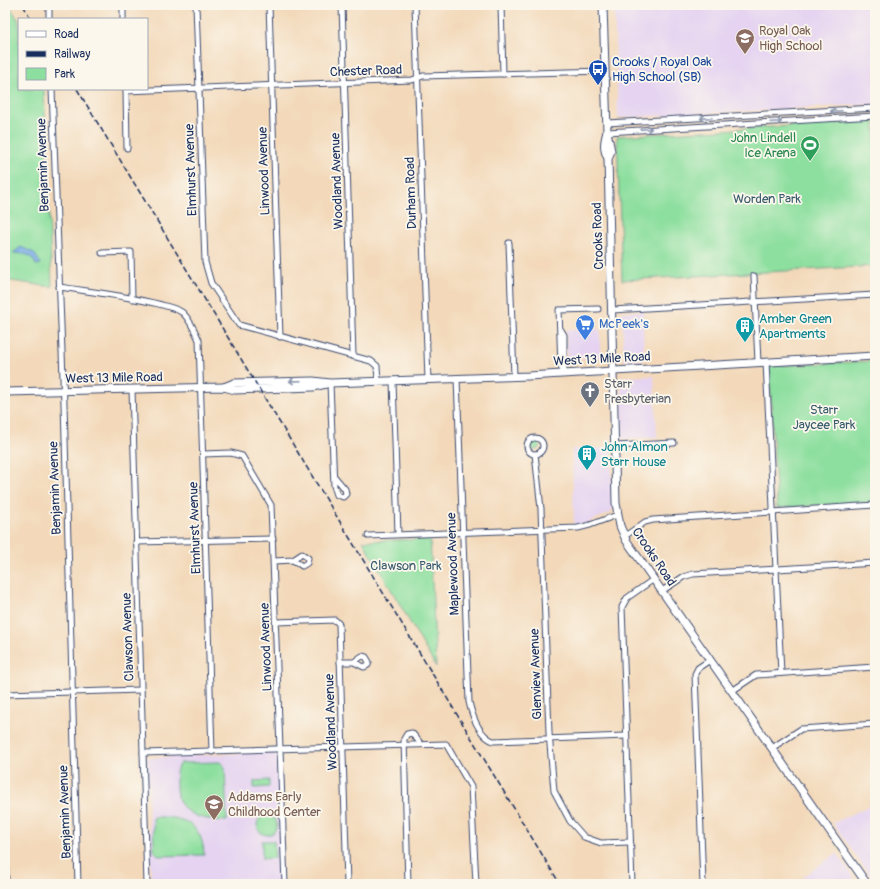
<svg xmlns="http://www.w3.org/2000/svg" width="880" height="889" font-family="Pangolin,sans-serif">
<rect width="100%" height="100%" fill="#fbf7ec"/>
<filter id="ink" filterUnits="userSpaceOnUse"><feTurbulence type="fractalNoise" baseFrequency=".025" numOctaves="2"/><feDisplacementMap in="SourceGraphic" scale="8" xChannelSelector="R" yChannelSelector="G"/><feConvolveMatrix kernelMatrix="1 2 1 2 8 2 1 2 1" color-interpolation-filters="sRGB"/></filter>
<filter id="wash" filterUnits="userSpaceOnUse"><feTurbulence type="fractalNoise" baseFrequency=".012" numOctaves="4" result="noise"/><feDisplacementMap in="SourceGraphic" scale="16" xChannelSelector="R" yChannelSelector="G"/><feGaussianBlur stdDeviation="0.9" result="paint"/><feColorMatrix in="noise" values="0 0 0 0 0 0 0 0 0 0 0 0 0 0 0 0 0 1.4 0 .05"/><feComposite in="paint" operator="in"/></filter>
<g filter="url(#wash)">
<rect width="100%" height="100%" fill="#f3d9ba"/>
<g fill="#e5d3f1">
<polygon points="614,5 875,5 875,104 618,118"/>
<polygon points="643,311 644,360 624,361 622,312"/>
<polygon points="600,329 600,358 567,359 566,330"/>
<polygon points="654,376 657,437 622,439 621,377"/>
<polygon points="611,448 612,512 584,524 574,525 572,449"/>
<polygon points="274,752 277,753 278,756 282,884 151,884 147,758"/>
<polygon points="873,804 875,807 875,883 833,823"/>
<polygon points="837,853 858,884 808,884 803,877"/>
</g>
<g fill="#8ddf9f" stroke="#54877e">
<polygon points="5,5 9,5 19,21 19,89 44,89 52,287 5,280"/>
<polygon points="875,121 875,266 622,280 617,136"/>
<polygon points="875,361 875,502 777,508 769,366"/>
<circle cx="535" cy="445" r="5"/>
<polygon points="430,539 436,667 363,541"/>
<path d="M220 762 225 767 227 821C202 820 175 815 176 784 176 776 175 770 180 763Z"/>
<polygon points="269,780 269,787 254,788 254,781"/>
<circle cx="267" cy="825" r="10"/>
<path d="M153 817C181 816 203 822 204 855L159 856 154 851Z"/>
<polygon points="262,841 274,841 275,858 262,859"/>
</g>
<path fill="#79aee6" stroke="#4a6ea2" d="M21 247 34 253 41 264 36 265C31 253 25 254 13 253Z"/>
</g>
<g filter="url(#ink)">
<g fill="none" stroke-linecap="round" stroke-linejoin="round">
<defs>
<g id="minor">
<polyline points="49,5 49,19"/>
<polyline points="123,5 123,19"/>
<polyline points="196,5 205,262 211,283 239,325 371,361 377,366 378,381"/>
<polyline points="269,5 280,337"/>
<polyline points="342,5 353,356"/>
<polyline points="415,5 428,380"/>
<polyline points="501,5 503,74"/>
<polyline points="52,89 64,404 78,884"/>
<polyline points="126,89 127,148"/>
<polyline points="126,91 412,80 423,76 605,71"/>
<polyline points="607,123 875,108"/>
<polyline points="607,132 875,116"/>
<polyline points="509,243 514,376"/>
<polyline points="102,253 131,252 132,299"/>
<polyline points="754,276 758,362"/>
<path d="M59 287C81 290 169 302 183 313 190 320 195 331 199 340L212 752"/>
<polyline points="612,310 875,295"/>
<polyline points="561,330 564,335 564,372"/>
<polyline points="766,362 781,673"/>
<polyline points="564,373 561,367 559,310 598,309"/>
<path d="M457 378 469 702C472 715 479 735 493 741L626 736"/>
<polyline points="393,381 398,534"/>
<polyline points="330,383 334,486 337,495 343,497 346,494 345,489 334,476"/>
<polyline points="132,389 147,884"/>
<circle cx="535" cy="446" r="8"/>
<polyline points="615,446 674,443"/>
<polyline points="203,454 231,453 242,456 271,505 285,884"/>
<polyline points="535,454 541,509 549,733 554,791 570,821 584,837 601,843 630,842"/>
<polyline points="368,536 578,528 590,525 617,515"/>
<polyline points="625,536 645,522 653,520 875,505"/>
<polyline points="136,542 273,539"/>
<polyline points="274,561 293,560 302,566 307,563 308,558 302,554 293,560"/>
<polyline points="662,591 683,577 693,574 875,563"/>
<polyline points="276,622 335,620 339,624 347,884"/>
<polyline points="340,662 354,662 364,667 368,665 369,662 366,657 362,656 354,662"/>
<polyline points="732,691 756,675 875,667"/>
<polyline points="5,694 141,690"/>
<polyline points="772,748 801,729 875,724"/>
<polyline points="143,753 446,744 471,787 476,884"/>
<polyline points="5,838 6,884"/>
<polyline points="408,884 404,739 407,734 412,733 421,744"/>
<polyline points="632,884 622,607 627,598 654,579"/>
<polyline points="703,884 695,674 698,668 710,660"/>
</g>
<g id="secondary">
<polyline points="603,5 607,132 611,151 608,158 616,503 620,526 626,540 867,884"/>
<path d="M607 132C604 142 603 149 608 158"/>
<polyline points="224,387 234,383 313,381 330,383 528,376 875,356"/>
<polyline points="5,392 224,387 235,390 313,387 326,384"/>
</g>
</defs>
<use href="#minor" stroke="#3b486c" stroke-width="7"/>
<use href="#secondary" stroke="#3b486c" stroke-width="9"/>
<use href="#minor" stroke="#fff" stroke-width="5"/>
<use href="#secondary" stroke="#fff" stroke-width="7"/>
<g stroke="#1b2f5e" stroke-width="1.5" stroke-dasharray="6 3" stroke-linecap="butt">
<polyline points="23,5 31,19"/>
<polyline points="77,89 560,884"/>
</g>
</g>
<defs><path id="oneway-shaft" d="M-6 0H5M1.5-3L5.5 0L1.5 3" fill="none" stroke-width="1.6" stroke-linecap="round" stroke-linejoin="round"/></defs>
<g stroke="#8d97ae">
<use href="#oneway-shaft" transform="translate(836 111) rotate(177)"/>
<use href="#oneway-shaft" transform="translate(706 118) rotate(177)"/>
<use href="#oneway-shaft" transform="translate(776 122) rotate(-3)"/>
<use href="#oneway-shaft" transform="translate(646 129) rotate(-3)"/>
<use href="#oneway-shaft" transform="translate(295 381) rotate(178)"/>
</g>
</g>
<defs>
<symbol id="school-pin" viewBox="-11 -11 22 30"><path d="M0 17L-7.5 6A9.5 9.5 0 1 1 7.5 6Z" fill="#8d6e63" stroke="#fbf7ec"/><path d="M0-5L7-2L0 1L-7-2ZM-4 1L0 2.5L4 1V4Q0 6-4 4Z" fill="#fff"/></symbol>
<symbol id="bus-pin" viewBox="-11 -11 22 30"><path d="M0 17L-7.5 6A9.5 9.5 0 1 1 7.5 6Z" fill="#1a4fb4" stroke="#fbf7ec"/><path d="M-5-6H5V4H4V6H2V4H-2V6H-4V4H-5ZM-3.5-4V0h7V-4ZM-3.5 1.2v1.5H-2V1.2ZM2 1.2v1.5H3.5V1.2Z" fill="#fff"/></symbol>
<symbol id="stadium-pin" viewBox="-11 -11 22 30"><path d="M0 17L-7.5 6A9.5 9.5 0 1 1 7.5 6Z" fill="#2e9e5b" stroke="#fbf7ec"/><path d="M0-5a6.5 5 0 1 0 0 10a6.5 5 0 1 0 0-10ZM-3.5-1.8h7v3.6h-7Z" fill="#fff"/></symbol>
<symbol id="supermarket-pin" viewBox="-11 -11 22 30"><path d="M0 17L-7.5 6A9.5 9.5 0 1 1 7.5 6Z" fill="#3f7fe0" stroke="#fbf7ec"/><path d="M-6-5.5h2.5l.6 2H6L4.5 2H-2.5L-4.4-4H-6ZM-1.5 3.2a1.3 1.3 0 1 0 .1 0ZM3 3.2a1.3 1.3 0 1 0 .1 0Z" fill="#fff"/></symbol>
<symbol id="building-pin" viewBox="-11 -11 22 30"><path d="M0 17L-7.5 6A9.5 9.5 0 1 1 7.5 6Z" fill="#0f9aa8" stroke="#fbf7ec"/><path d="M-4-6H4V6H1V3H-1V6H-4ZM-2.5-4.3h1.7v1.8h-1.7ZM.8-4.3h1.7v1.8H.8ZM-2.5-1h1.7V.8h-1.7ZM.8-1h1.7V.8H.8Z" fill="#fff"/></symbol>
<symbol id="church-pin" viewBox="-11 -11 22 30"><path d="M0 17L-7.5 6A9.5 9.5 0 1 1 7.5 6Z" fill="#6b7280" stroke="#fbf7ec"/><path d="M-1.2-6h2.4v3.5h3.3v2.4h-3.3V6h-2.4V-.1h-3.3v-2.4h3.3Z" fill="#fff"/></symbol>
</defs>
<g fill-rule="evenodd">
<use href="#school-pin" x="734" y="27" width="22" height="30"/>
<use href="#bus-pin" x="587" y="58" width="22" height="30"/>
<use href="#stadium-pin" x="799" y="134" width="22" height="30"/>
<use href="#supermarket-pin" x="574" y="313" width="22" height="30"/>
<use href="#building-pin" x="734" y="315" width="22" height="30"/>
<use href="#church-pin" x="579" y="380" width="22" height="30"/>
<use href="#building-pin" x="576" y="443" width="22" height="30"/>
<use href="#school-pin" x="203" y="793" width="22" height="30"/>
</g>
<g text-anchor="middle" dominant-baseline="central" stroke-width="3.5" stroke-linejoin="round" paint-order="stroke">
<g font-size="13" fill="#785e54" stroke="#fbf7ec" text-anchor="start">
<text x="759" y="31">Royal Oak<tspan x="759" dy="15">High School</tspan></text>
<text x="228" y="797">Addams Early<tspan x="228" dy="15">Childhood Center</tspan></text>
</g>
<g font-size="13" fill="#164399" stroke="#fbf7ec" text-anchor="start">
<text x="612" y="62">Crooks / Royal Oak<tspan x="612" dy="15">High School (SB)</tspan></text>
</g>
<g font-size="13" fill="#1b2f5e" stroke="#fbf7ec">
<text transform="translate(366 71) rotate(-2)">Chester Road</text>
<text transform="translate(43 165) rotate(-92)">Benjamin Avenue</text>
<text transform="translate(191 170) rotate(-92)">Elmhurst Avenue</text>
<text transform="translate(264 171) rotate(-92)">Linwood Avenue</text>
<text transform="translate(337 181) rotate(-92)">Woodland Avenue</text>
<text transform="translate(411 193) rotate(-92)">Durham Road</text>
<text transform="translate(598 236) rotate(-92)">Crooks Road</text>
<text transform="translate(602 359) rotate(-3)">West 13 Mile Road</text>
<text transform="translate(114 378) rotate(-1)">West 13 Mile Road</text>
<text transform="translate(55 488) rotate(-92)">Benjamin Avenue</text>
<text transform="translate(195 528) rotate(-92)">Elmhurst Avenue</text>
<text transform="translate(654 557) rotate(56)">Crooks Road</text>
<text transform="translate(453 564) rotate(-92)">Maplewood Avenue</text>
<text transform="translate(128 637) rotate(-92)">Clawson Avenue</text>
<text transform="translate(266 647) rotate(-92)">Linwood Avenue</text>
<text transform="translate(536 674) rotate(-92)">Glenview Avenue</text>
<text transform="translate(331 722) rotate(-92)">Woodland Avenue</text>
<text transform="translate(65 812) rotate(-92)">Benjamin Avenue</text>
</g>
<g font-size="13" fill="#27864d" stroke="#fbf7ec" text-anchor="end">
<text x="796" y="138">John Lindell<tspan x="796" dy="15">Ice Arena</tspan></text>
</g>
<g font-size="13" fill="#385b6e" stroke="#fbf7ec">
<text x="767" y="199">Worden Park</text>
<text x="824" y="410">Starr<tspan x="824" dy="15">Jaycee Park</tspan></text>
<text x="406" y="566">Clawson Park</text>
</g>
<g font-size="13" fill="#0d838f" stroke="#fbf7ec" text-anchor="start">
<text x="759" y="319">Amber Green<tspan x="759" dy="15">Apartments</tspan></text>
<text x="601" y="447">John Almon<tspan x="601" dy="15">Starr House</tspan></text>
</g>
<g font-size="13" fill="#366cbe" stroke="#fbf7ec" text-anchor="start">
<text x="599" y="324">McPeek's</text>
</g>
<g font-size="13" fill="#5b616d" stroke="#fbf7ec" text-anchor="start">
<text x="604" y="384">Starr<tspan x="604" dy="15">Presbyterian</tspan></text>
</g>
</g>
<rect width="880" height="889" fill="none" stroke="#fbf7ec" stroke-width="20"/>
<rect x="18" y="18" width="130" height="72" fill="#fbf7ec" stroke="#a1a7b3"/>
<rect x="26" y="31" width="20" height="6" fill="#ffffff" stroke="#a1a7b3"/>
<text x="54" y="38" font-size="12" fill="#1b2f5e">Road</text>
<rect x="26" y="51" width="20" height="6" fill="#1b2f5e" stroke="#a1a7b3"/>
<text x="54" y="58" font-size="12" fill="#1b2f5e">Railway</text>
<rect x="26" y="68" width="20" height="12" fill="#8ddf9f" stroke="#a1a7b3"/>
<text x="54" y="78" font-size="12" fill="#1b2f5e">Park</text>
</svg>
